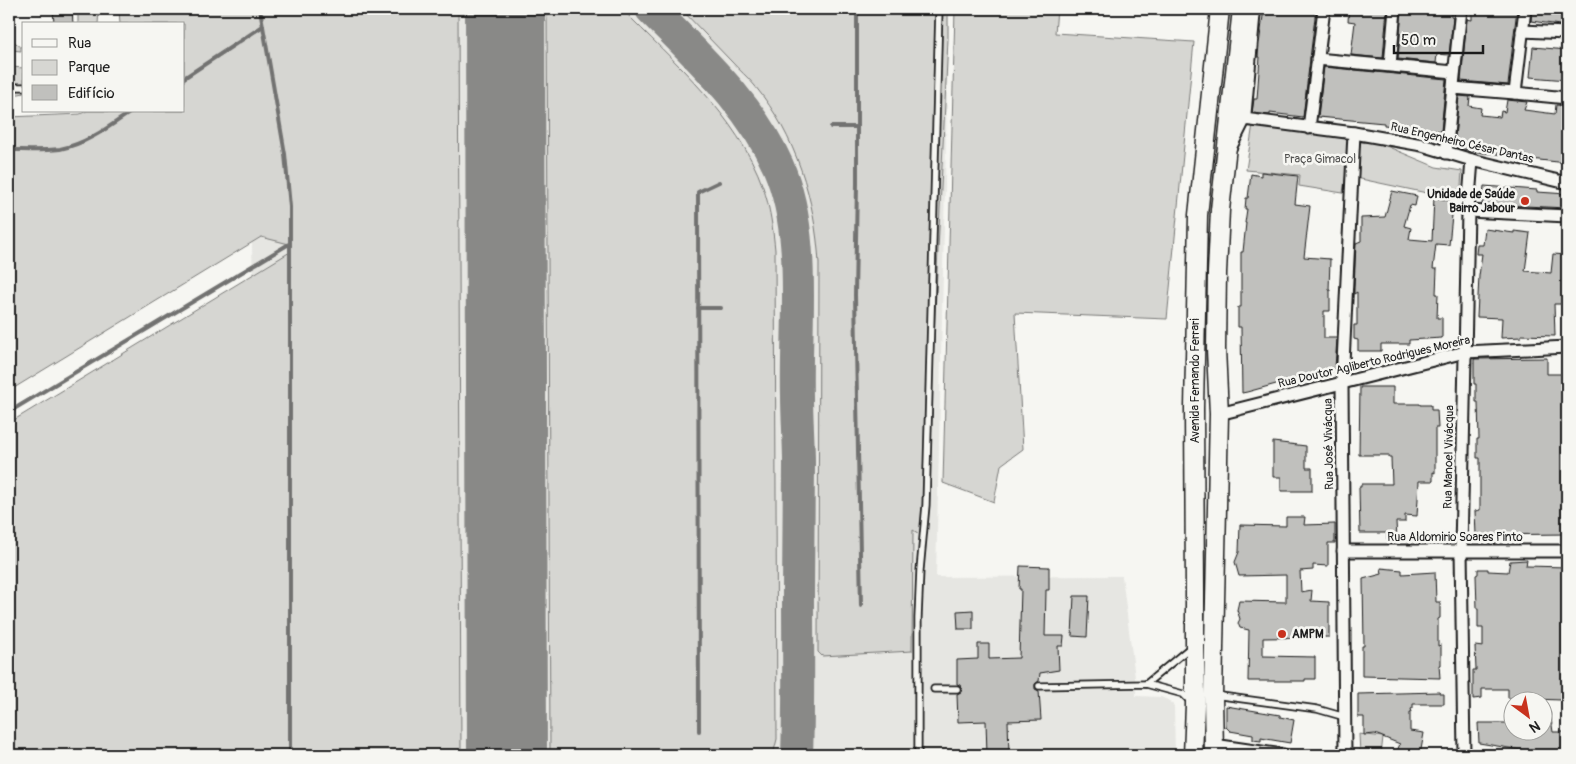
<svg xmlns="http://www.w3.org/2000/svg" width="1576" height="764" font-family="Pangolin,sans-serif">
<rect width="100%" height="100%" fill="#f6f6f2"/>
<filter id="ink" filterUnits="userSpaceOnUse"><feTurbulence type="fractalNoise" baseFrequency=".02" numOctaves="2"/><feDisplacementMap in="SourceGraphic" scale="10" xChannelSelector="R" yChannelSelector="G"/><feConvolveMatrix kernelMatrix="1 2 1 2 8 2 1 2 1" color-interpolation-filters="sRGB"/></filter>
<g filter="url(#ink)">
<polygon fill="#e6e6e2" points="245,9 949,9 936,577 1122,576 1136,685 1136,696 1161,697 1170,701 1174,706 1175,755 267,755"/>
<g fill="#d6d6d2" stroke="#797977">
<polygon points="9,9 12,9 12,40 21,47 21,51 11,50 11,67 24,68 24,93 14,95 14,100 9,100"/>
<polygon points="78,9 99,9 98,24 78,24"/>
<polygon points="119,9 458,9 461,755 9,755 9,423 290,252 289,244 261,237 9,391 9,117 80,114 87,111 184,111 184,24 120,24"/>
<path d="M547 9H622C673 61 738 116 763 187 770 207 773 229 775 250L777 739 773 755H550Z"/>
<path d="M681 9H948V39L926 505 924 537 913 530 912 651 822 656 818 652 819 263C815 199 796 136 755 86 748 77 739 70 731 61 714 44 698 26 681 9Z"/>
<polygon points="955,9 1057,9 1055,33 1194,42 1167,319 1015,313 1023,449 1001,465 994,502 943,483"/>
<polygon points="1253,124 1351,137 1343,193 1299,186 1300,175 1246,170"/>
<polygon points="1360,142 1379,143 1436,167 1462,171 1460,200 1356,178"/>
<polygon points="1359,734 1383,737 1381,755 1366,755 1360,754"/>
</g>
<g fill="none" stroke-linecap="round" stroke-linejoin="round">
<g stroke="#727271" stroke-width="4">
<polyline points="260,9 285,154 290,207 290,755"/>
<polyline points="857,9 857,184 855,295 861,606"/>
<polyline points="184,78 263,26"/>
<polyline points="831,127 857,127"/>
<path d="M9 150C25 150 43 151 60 149 87 144 110 126 132 111"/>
<polyline points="698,308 721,308"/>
<polyline points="9,412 289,244"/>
<polyline points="699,731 698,192 719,182"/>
</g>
<path stroke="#898987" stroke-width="32" d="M651 9C698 57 750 103 778 166 808 236 795 321 797 396 797 418 799 441 799 464 799 506 798 549 798 591 798 646 799 701 797 755"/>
<polyline stroke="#898987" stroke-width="80" points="505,9 507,755"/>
</g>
<g fill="#c0c0bd" stroke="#1c1c1c">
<polygon points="53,9 72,9 73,24 54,24"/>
<polygon points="1264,9 1316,9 1303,117 1270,113 1270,115 1252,113 1254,99 1257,99 1260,57 1258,57 1259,44"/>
<polygon points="1349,9 1387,9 1383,58 1351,55 1355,22 1348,21"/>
<polygon points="1402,9 1442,9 1442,11 1451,11 1451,17 1453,18 1449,55 1437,54 1436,63 1398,59"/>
<polygon points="1472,9 1517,9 1508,85 1461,81 1467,19 1472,20"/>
<polygon points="1532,9 1567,9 1567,26 1531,21"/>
<polygon points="1533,47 1567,50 1567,80 1530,77"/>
<polygon points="1324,67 1446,79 1441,131 1384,125 1384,123 1318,117"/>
<polygon points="1459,96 1470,97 1469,106 1481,108 1480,115 1500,117 1501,111 1505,112 1507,100 1527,102 1524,110 1555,114 1556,105 1567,106 1567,163 1521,158 1523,156 1483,153 1454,147"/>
<polygon points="1261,172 1298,176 1295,204 1310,206 1304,257 1330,259 1329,290 1330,290 1330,311 1324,311 1324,338 1337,338 1335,368 1331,373 1287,385 1287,381 1247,392 1242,393 1241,327 1238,327 1238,307 1241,307 1241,252 1243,252 1246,223 1245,223 1247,209 1245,209 1246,198 1248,198 1251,174 1261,176"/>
<polygon points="1484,186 1537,190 1537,192 1567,194 1567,208 1482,204"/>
<polygon points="1392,191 1417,196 1415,206 1410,205 1404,226 1411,228 1409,239 1432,241 1434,197 1450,201 1453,205 1449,245 1436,244 1433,269 1437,269 1436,294 1438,294 1437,318 1442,318 1442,338 1409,340 1409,344 1381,344 1381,351 1358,351 1358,340 1354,339 1354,325 1357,325 1357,292 1354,294 1354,288 1356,243 1361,241 1361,218 1385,217"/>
<polygon points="1485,229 1514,233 1514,231 1530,233 1525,271 1551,273 1553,254 1567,255 1567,304 1554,304 1555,336 1521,335 1521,337 1501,338 1502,318 1477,317 1479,276 1482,254 1476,254 1477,245 1483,245"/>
<polygon points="1547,358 1547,374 1567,374 1567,534 1476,535 1475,511 1480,510 1480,458 1477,458 1477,439 1479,439 1478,402 1476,402 1476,384 1474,384 1474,359"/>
<polygon points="1360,387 1393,387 1393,404 1420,404 1420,405 1431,405 1431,410 1437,410 1438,428 1435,428 1435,473 1433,472 1433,481 1419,481 1417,516 1405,515 1405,522 1396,522 1397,539 1387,539 1387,533 1360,533 1359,487 1361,487 1361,484 1392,484 1391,458 1389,458 1389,455 1359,455"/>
<polygon points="1273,442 1306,446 1306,468 1312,468 1312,491 1281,491 1281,477 1273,477"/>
<polygon points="1286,517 1305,517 1304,525 1335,524 1335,543 1328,543 1328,566 1313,565 1313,570 1300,571 1301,592 1312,590 1311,601 1329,602 1329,637 1263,638 1263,656 1315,657 1315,679 1305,679 1305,681 1248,681 1249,630 1240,628 1238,623 1240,619 1237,610 1239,601 1286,602 1286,575 1239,576 1235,562 1239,552 1240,525 1286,526"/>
<polygon points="1527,560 1526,566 1567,567 1567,707 1561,700 1535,699 1535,702 1511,702 1511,698 1508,698 1508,689 1482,689 1482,698 1473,699 1473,670 1476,670 1475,646 1483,647 1483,628 1478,628 1478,609 1477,609 1476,575 1478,574 1478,569 1488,569 1488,571 1508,572 1510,561"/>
<polygon points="1020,566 1049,567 1049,590 1046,590 1045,636 1064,636 1063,646 1058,646 1059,670 1040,673 1039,681 1035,684 1035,689 1039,691 1041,720 1008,721 1009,755 987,755 986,721 958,722 957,694 961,692 962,689 960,685 957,684 957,660 978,659 978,644 989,644 989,659 1019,658 1021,589 1019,589"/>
<polygon points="1381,568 1402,570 1402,574 1435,572 1436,602 1440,602 1440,618 1438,619 1438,646 1441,645 1441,665 1439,665 1440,678 1362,676 1362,646 1364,646 1363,579 1382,574"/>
<polygon points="1074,596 1089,596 1087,637 1072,636"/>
<polygon points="973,610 973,629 958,629 957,611"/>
<polygon points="1440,692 1440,694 1444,694 1444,704 1413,704 1413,708 1411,709 1412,712 1410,712 1410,731 1424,733 1420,755 1400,755 1397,751 1400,744 1375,734 1364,735 1364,717 1358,717 1358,694"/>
<polygon points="1226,706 1280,715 1280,717 1294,720 1290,743 1261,738 1261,741 1253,740 1253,735 1230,731 1226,727"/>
<polygon points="1550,712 1553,732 1567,732 1567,754 1564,754 1564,755 1526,755 1527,751 1479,743 1478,723 1514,723 1514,732 1544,732 1544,713"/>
</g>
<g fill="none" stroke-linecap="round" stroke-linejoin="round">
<defs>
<g id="service">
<polyline points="9,87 24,87"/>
<polyline points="1146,684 1192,646"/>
<polyline points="1039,686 1146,684 1183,694 1191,702"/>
<polyline points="934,689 957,689"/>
<polyline points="1214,695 1317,709 1345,717"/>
<polyline points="918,755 918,618 920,570 926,505 939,9"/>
</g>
<g id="minor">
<polyline points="1522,31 1567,33"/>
<polyline points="1317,59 1454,72"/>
<polyline points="1390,65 1395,9"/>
<polyline points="1453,88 1515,93 1567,98"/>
<polyline points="1515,93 1525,9"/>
<polyline points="1236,118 1354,133 1422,145 1472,160 1567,183"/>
<polyline points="1309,128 1324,9"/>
<polyline points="1446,153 1461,9"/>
<polyline points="1468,211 1567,216"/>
<polyline points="1219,414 1465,352 1567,347"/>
<polyline points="1343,551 1567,551"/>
<polyline points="1214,745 1283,755"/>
<polyline points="1345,755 1342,384 1354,133"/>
<polyline points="1464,755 1461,550 1468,211 1472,160"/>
</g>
<polyline id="tertiary" points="1229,147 1243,119 1253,9"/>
<g id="primary">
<polyline points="1193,755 1195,705 1195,592 1194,408 1198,215 1220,9"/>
<polyline points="1214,755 1213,695 1219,414 1216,349 1217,273 1220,210 1242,9"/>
</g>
</defs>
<use href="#service" stroke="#1c1c1c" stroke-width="9"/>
<use href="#minor" stroke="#1c1c1c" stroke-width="15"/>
<use href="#tertiary" stroke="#1c1c1c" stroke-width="18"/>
<use href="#primary" stroke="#1c1c1c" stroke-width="21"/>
<use href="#service" stroke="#f6f6f2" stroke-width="5.5"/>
<use href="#minor" stroke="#f6f6f2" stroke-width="11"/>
<use href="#tertiary" stroke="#f6f6f2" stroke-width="14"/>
<use href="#primary" stroke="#f6f6f2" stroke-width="18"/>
</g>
</g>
<g fill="#c8321e" stroke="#f6f6f2" stroke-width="2">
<circle cx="1525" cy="201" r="5"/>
<circle cx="1282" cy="634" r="5"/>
</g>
<g text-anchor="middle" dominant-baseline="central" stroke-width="5" stroke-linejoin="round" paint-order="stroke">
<g font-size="12" fill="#1c1c1c" stroke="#f6f6f2">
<text transform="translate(1462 143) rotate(13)">Rua Engenheiro César Dantas</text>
<text transform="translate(1374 362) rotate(-13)">Rua Doutor Agliberto Rodrigues Moreira</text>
<text transform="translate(1195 381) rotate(-90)">Avenida Fernando Ferrari</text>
<text transform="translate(1329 444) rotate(-91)">Rua José Vivácqua</text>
<text transform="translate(1449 457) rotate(-89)">Rua Manoel Vivácqua</text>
<text x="1455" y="537">Rua Aldomirio Soares Pinto</text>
</g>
<g font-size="12" fill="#545453" stroke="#f6f6f2">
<text x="1320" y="159">Praça Gimacol</text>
</g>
<g font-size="12" font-weight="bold" fill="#1c1c1c" stroke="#f6f6f2" text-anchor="end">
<text x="1515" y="194">Unidade de Saúde<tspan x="1515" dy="14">Bairro Jabour</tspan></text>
<text x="1292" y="634" text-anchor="start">AMPM</text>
</g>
</g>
<rect width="1576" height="764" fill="none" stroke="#f6f6f2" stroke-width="30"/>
<rect x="15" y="15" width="1546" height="734" fill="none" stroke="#1c1c1c" stroke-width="2" filter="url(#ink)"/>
<rect x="22" y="22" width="162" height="90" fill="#f6f6f2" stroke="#9f9f9c"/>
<rect x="32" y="39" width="25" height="8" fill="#f6f6f2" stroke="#9f9f9c"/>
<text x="68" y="48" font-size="15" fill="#1c1c1c">Rua</text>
<rect x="32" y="60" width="25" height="15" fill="#d6d6d2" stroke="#9f9f9c"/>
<text x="68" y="72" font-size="15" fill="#1c1c1c">Parque</text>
<rect x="32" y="85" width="25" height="15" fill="#c0c0bd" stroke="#9f9f9c"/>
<text x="68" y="98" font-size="15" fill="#1c1c1c">Edifício</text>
<g transform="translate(1528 716) rotate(148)"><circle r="24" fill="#f6f6f2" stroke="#9f9f9c"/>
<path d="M0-4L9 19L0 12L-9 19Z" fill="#c8321e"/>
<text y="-8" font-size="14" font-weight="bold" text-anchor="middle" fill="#1c1c1c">N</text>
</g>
<path d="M1394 45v8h89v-8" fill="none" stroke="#1c1c1c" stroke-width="2.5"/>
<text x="1401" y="45" font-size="15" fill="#1c1c1c" stroke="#f6f6f2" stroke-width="4" paint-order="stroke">50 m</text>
</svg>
